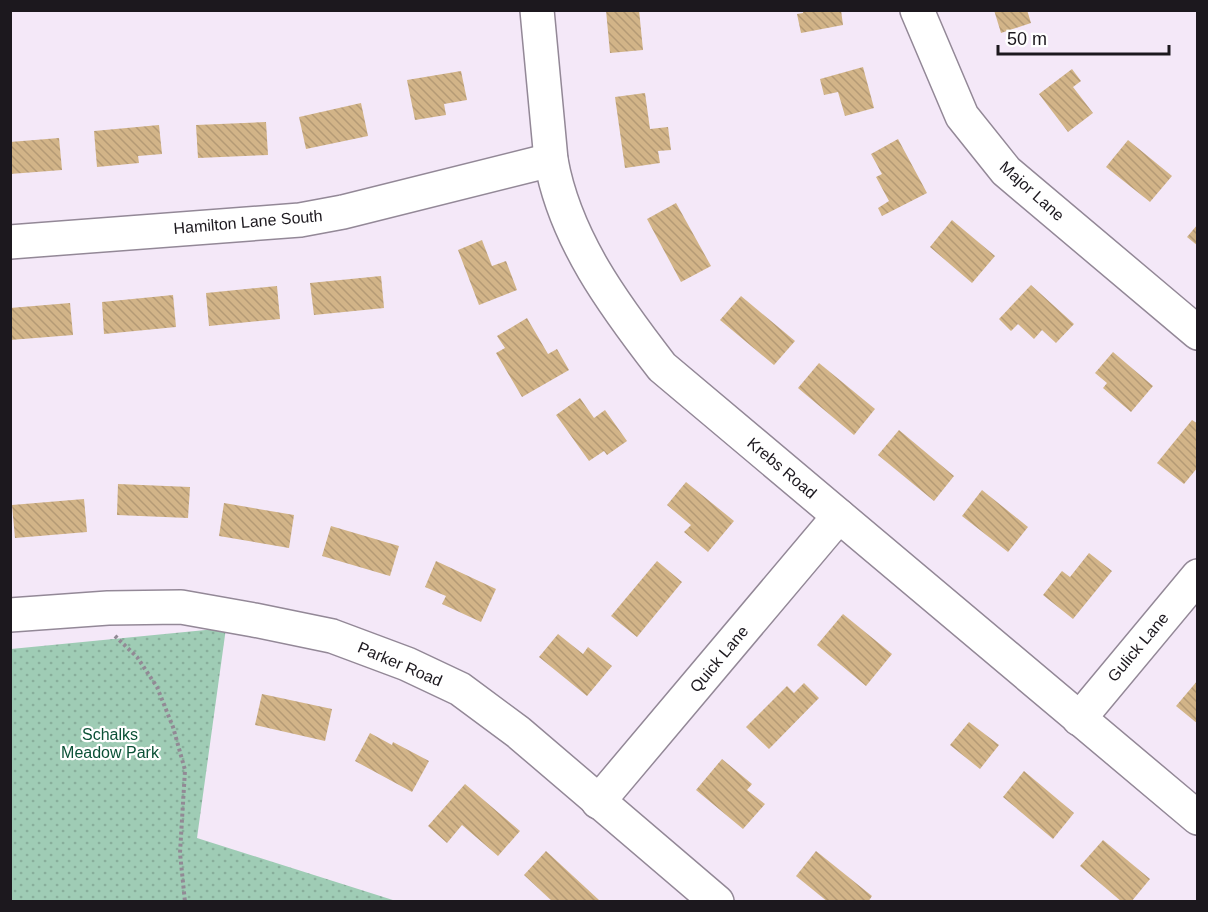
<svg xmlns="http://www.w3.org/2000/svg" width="1208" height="912" font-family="Helvetica,sans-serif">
<defs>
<pattern id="park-dots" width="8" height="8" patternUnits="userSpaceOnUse" patternTransform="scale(1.5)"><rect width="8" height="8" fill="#9fccb5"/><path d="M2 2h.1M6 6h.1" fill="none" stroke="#88ae9b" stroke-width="1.8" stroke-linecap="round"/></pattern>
<pattern id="building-back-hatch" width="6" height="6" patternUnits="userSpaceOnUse" patternTransform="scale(1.5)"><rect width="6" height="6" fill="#d2b488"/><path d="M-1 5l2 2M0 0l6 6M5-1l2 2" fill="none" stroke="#b49a75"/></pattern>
</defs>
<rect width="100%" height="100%" fill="#f4e8f8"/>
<polygon fill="url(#park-dots)" points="226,628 197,838 396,901 11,902 11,649"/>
<g fill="url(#building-back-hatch)">
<polygon points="606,10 639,10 643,50 610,53"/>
<polygon points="803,10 841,10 843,25 801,33 797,14 803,13"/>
<polygon points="994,10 1027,10 1031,23 1001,33"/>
<polygon points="863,67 874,108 845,116 838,92 824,95 820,79"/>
<polygon points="1072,69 1081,81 1073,87 1093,113 1068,132 1039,94"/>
<polygon points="461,71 467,100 444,104 446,115 415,120 407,80"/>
<polygon points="645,93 650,129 668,127 671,150 658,151 660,163 625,168 615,97"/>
<polygon points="361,103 368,136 306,149 299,117"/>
<polygon points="266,122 268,155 198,158 196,125"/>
<polygon points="159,125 162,154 138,156 139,163 97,167 94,131"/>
<polygon points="59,138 62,170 10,174 10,142"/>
<polygon points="898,139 927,193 882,216 878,208 889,201 876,177 882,174 871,154"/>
<polygon points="1128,140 1172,176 1150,202 1106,167"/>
<polygon points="676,203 711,266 681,282 647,219"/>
<polygon points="952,220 995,256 972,283 930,247"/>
<polygon points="1198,224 1198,246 1187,237"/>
<polygon points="482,240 492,266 506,261 517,290 479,305 458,250"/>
<polygon points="381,276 384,308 314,315 310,283"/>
<polygon points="1031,285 1074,324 1056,343 1042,330 1034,339 1018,324 1011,331 999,319"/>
<polygon points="277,286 280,319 209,326 206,293"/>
<polygon points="173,295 176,327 104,334 102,302"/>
<polygon points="741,296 795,341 774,365 720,320"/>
<polygon points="70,303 73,335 10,340 10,308"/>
<polygon points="527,318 548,354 557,349 569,370 522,397 496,353 505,348 497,336"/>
<polygon points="1113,352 1153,386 1131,412 1103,388 1107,383 1095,373"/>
<polygon points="819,363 875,409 854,435 798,388"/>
<polygon points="580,398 594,418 605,410 627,441 607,455 604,451 589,461 556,415"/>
<polygon points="1192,420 1198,424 1198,467 1184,484 1157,463"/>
<polygon points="899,430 954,476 934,501 878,455"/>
<polygon points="686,482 734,521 708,552 684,532 691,525 667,505"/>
<polygon points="118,484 190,487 188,518 117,515"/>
<polygon points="982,490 1028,527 1008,552 962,516"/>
<polygon points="84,499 87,532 15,538 12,505"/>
<polygon points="224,503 294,515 289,548 219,536"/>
<polygon points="331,526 399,546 390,576 322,556"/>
<polygon points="1089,553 1112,571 1073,619 1043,595 1062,571 1070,577"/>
<polygon points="436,561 496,589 481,622 442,604 446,596 425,587"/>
<polygon points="657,561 682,582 637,637 611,616"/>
<polygon points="843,614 892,654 866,686 817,645"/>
<polygon points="558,634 583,654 588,647 612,666 587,696 539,657"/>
<polygon points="1198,680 1198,724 1176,706"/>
<polygon points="804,683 819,698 769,749 746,727 787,686 794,693"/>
<polygon points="262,694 332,709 325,741 255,725"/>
<polygon points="969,722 999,745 980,769 950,745"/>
<polygon points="370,733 392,745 393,742 429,761 412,792 355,761"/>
<polygon points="722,759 752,784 747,790 765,804 743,829 696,790"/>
<polygon points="1024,771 1074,813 1053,839 1003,797"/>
<polygon points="465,784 520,831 498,856 462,825 447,843 428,826"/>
<polygon points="1103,840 1150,879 1131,902 1122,902 1080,866"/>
<polygon points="546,851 599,900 598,902 553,902 524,875"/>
<polygon points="816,851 872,896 868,902 828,902 796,876"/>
</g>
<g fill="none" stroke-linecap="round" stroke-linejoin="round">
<defs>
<g id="minor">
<path d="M537 10 551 160C565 239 614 305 662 367L1198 818"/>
<polyline points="917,10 962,116 1006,171 1198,333"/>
<polyline points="10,242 300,220 343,212 551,160"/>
<polyline points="10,615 108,608 181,607 254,620 332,636 407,664 460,689 518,732 717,902"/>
<polyline points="1079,719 1198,576"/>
<polyline points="598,802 839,516"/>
</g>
</defs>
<use href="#minor" stroke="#938897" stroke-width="36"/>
<polyline stroke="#928995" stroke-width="4" stroke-dasharray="3 3" stroke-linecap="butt" points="115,636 137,657 157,687 173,727 185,770 180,853 185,902"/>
<use href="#minor" stroke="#fff" stroke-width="33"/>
</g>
<g text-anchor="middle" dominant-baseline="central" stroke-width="4.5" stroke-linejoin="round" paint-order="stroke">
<g font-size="16" fill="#1c181e" stroke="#fff">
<text transform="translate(1032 191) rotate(42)">Major Lane</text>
<text transform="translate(248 222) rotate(-5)">Hamilton Lane South</text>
<text transform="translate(782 468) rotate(40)">Krebs Road</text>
<text transform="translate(1138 647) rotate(-50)">Gulick Lane</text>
<text transform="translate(719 659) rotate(-50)">Quick Lane</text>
<text transform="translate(400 664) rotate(23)">Parker Road</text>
</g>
<g font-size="16" fill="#0b5036" stroke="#fff">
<text x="110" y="734">Schalks<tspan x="110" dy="18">Meadow Park</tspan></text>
</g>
</g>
<rect width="1208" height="912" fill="none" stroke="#1c181e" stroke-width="24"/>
<path d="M998 45v9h171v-9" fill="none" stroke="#1c181e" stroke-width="3"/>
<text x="1007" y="45" font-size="18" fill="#1c181e" stroke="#ffffff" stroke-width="4.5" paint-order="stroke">50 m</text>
</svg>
